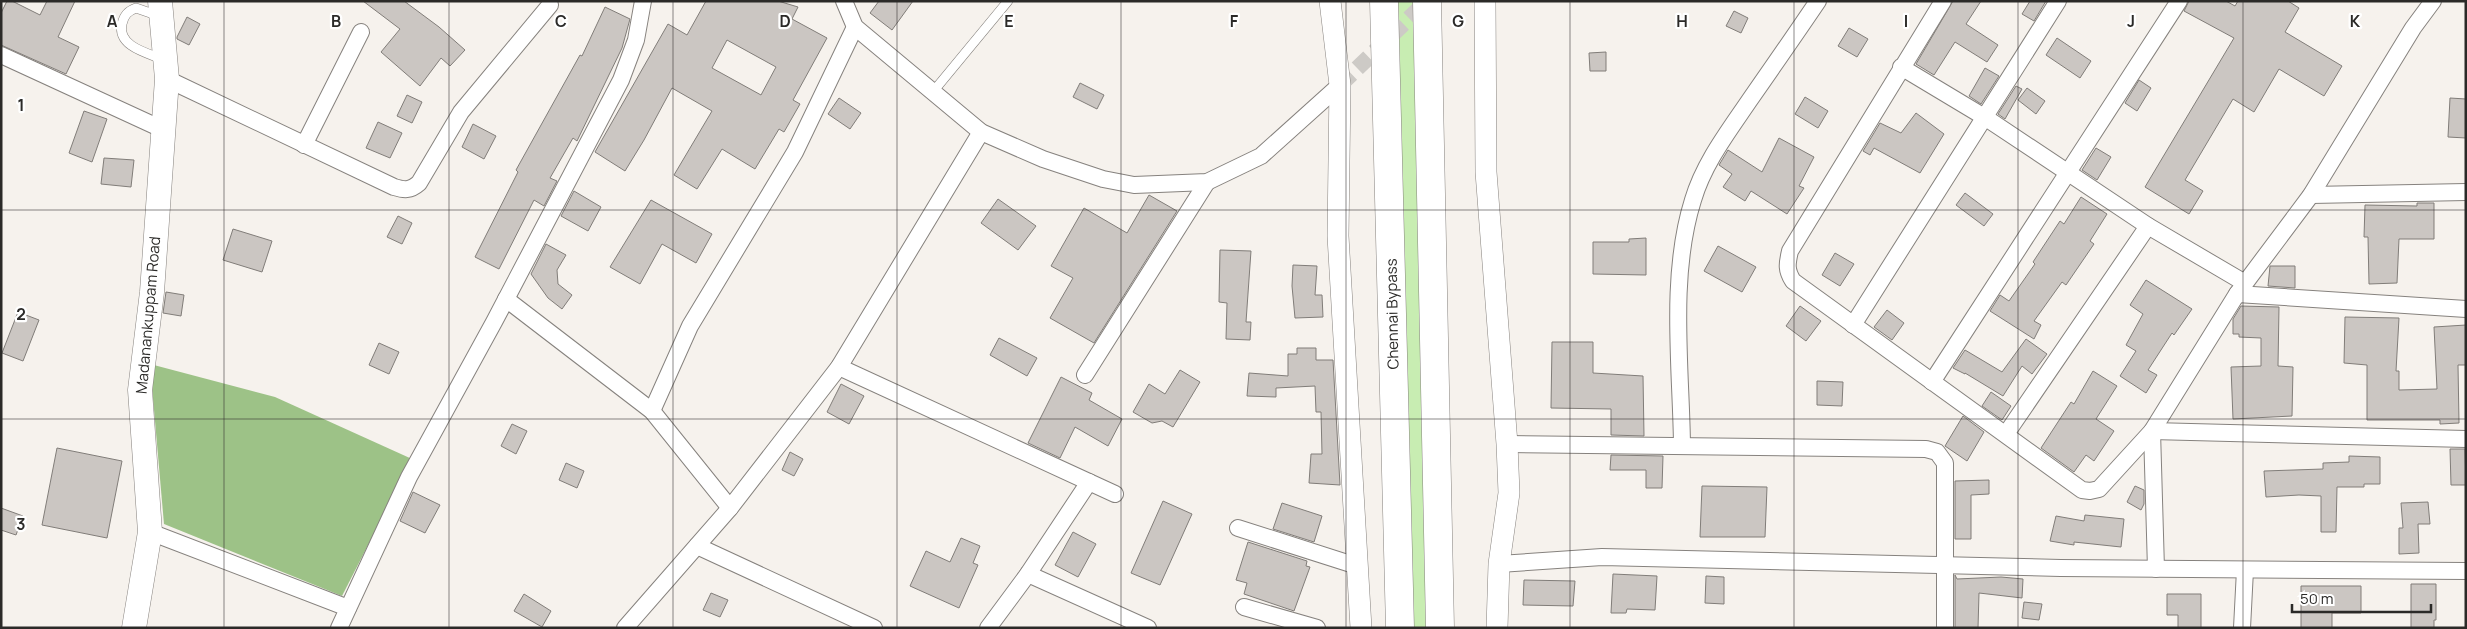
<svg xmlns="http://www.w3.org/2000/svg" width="2467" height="629" font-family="Manrope,sans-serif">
<rect width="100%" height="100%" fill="#f6f2ed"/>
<polygon fill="#c8edb2" points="1393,1 1413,1 1430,628 1412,628"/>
<polygon fill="#9dc287" points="150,364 275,397 412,459 342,596 164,524"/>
<g fill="#cbc6c2" stroke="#817d79" fill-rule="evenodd">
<polygon points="7,1 12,1 40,15 47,1 75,1 58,37 79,47 66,74 1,45 1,13"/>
<polygon points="363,1 404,1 439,27 465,50 450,66 441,58 420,86 381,52 400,29"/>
<path d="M706 1H778L798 7 792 19 827 38 793 100 800 104 784 132 779 129 755 169 722 149 697 189 674 175 712 111 672 88 644 140 625 171 595 152 668 24 687 35ZM727 40 776 67 761 95 712 68Z"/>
<polygon points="879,1 913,1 892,30 870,13"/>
<polygon points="1953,1 1981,1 1966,24 1998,45 1987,62 1955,42 1934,75 1916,64"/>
<polygon points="2030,1 2046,1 2034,21 2022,14"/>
<polygon points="2189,1 2226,1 2235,6 2238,1 2288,1 2299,8 2285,32 2342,66 2324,96 2279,69 2254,112 2233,99 2185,180 2203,191 2189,214 2145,187 2234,38 2184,11"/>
<polygon points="605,7 630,19 622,48 577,141 573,138 550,178 557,181 544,206 534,200 499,269 475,257 518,172 516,170 580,55 582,56"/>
<polygon points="1734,11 1748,18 1741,33 1726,26"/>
<polygon points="187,17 200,24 189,45 177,39 177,37"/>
<polygon points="1849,28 1868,39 1857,57 1838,46"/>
<polygon points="2057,38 2091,61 2080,78 2046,55"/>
<polygon points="1606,52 1606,71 1590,71 1589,53"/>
<polygon points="1985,68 1999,76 1981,104 1969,96"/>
<polygon points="2139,80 2151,88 2137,111 2125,103"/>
<polygon points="1080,83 1104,95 1097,109 1073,97"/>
<polygon points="2016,86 2022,89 2005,119 1998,114"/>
<polygon points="2027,88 2045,101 2036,114 2018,100"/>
<polygon points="407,95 422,102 412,123 397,116"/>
<polygon points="1805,97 1828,111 1818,128 1795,114"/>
<polygon points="839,98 861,113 850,129 828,114"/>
<polygon points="2450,98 2466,99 2466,138 2448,137"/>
<polygon points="84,111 107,119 92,162 69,153"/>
<polygon points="1916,113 1944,134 1920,173 1874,148 1870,155 1863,151 1880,123 1901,133"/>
<polygon points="378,122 402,133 390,158 366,148"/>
<polygon points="473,124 496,136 484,159 462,147"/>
<polygon points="1779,138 1814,157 1799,186 1804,188 1787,214 1751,191 1745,201 1723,187 1732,174 1719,165 1728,150 1762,172"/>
<polygon points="2096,148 2111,157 2097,180 2082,170"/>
<polygon points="104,158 134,160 131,187 101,184"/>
<polygon points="574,191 601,207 588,231 561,216"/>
<polygon points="1965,193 1993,214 1984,226 1956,205"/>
<polygon points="1149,195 1177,211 1094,343 1050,318 1073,278 1051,266 1084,208 1127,233"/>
<polygon points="2081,197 2107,214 2090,241 2094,244 2066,285 2062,282 2034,321 2041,325 2034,339 1990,311 2000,295 2009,301 2035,264 2033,262 2060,221 2064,224"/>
<polygon points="998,199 1036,226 1018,250 981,223"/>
<polygon points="651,200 712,234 696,263 662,244 640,284 610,267"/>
<polygon points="2417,203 2434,203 2434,239 2399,239 2397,283 2369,284 2368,237 2364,237 2365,205 2417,206"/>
<polygon points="398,216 412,223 402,244 387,237"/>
<polygon points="233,229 272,241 262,272 223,260"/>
<polygon points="1646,238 1646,275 1593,274 1593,242 1629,242 1629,239"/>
<polygon points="546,244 566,255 557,270 558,284 572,295 562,309 548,298 531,274"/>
<polygon points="1718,246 1756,267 1742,292 1704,271"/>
<polygon points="1220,250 1251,251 1246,322 1251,322 1250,340 1226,339 1227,303 1219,302"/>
<polygon points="1835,253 1854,264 1840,286 1822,275"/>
<polygon points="1293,265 1317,266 1315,295 1322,295 1323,317 1295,318 1292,286"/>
<polygon points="2270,266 2295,266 2295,288 2268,286"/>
<polygon points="2146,280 2192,309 2174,335 2172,333 2148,370 2157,375 2146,393 2120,376 2136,351 2126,345 2143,314 2130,305"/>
<polygon points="166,292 184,295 181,316 163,313"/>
<polygon points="1800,306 1821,321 1806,341 1786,326"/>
<polygon points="2241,306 2279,307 2278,366 2293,367 2292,416 2233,419 2231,367 2261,366 2261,338 2239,337 2239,334 2233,334 2233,319"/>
<polygon points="1887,310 1904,323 1892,340 1874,327"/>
<polygon points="18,312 39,320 23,361 2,353"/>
<polygon points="2345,317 2399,318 2396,371 2399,371 2399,390 2437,389 2434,327 2466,325 2466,365 2458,365 2459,423 2440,424 2440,420 2367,420 2367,365 2344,363"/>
<polygon points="999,338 1037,358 1027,376 990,355"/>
<polygon points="2026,339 2047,354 2032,374 2022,366 2003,396 1965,373 1965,374 1953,368 1965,350 2002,372"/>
<polygon points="1552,342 1593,342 1593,373 1643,376 1644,436 1611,435 1611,409 1551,408"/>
<polygon points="379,343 399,352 389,374 369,365"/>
<polygon points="1297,348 1316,348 1316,360 1333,360 1340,485 1309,483 1311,454 1322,454 1321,412 1316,412 1315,386 1276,388 1276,397 1247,396 1249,373 1288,376 1288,354 1297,354"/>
<polygon points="1180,370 1200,382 1173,427 1162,421 1152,423 1133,412 1149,384 1165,394"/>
<polygon points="2093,371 2117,386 2096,419 2114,431 2094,461 2086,455 2074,472 2041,448 2071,402 2074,404"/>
<polygon points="1061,377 1092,393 1089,400 1122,419 1108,446 1075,427 1060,458 1028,443"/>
<polygon points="1817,381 1843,382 1842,406 1817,405"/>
<polygon points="841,384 864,396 849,424 827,412"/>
<polygon points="1991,392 2011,406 2002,420 1982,406"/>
<polygon points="1963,416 1984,432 1967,461 1945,446"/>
<polygon points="512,424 527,431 516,454 501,446"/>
<polygon points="57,448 122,461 107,538 42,525"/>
<polygon points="2450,449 2465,449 2466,485 2451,485"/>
<polygon points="790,452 803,459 794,476 782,470"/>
<polygon points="1611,455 1663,456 1662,488 1646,488 1646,470 1610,470"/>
<polygon points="2349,456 2380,457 2380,484 2364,484 2364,487 2337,487 2336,532 2321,532 2321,496 2299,495 2266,497 2264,471 2323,469 2323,463 2349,462"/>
<polygon points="566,463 584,471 577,488 559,480"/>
<polygon points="1989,480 1989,494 1971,495 1971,539 1955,539 1955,481"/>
<polygon points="1702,486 1767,487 1765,537 1700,537"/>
<polygon points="2135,486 2144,490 2144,504 2141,510 2127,502"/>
<polygon points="413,492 440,505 425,533 400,521"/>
<polygon points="1163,501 1192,514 1160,585 1131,573"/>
<polygon points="2428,502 2430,524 2418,524 2419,553 2399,554 2399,528 2403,528 2401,503"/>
<polygon points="1282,503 1322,516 1314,542 1273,529"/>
<polygon points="1,508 23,516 16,535 1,530"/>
<polygon points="2085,515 2124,519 2121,547 2074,542 2074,545 2050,541 2056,516 2084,521"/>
<polygon points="1073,532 1096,544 1078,577 1055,565"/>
<polygon points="961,538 980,546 973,563 978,565 959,608 910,586 926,551 950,562"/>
<polygon points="1248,542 1307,561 1306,566 1310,567 1294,611 1244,594 1247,583 1236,580"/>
<polygon points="1613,574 1657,576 1655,610 1627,609 1626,613 1611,613"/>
<polygon points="1955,575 1957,579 2001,577 2023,579 2022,598 1979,593 1978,628 1955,628"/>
<polygon points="1706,576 1724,577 1724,604 1705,603"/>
<polygon points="1524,580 1575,581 1573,606 1523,605"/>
<polygon points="2411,584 2436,584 2436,620 2434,620 2434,628 2411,628"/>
<polygon points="2301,586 2361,586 2361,613 2332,613 2332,628 2301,628"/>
<polygon points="711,593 728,600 720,617 703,610"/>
<polygon points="524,594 551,611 542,627 514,611"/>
<polygon points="2167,594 2201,594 2201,628 2178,628 2178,615 2167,615"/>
<polygon points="2024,602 2042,604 2039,620 2022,618"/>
</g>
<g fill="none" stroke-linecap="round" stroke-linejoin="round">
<polyline stroke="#cdcac6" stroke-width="16" stroke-dasharray="16 8" stroke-linecap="butt" points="1340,85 1427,1"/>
<defs>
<g id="service">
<path d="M159 16 136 8C128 11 124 15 122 24 117 46 147 53 162 59"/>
<polyline points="932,93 1008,1"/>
</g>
<g id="minor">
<polyline points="844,1 855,27 981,132 1043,159 1103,179 1134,185 1207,182 1261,156 1340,85"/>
<path d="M1943 1 1790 251C1787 264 1786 270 1793 281L2082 490 2090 491 2099 489 2152 431 2466 439"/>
<polyline points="1,55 164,130"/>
<polyline points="1901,67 1986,118 2148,226 2245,283"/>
<path d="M167 79 394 187C404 190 410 191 419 183L461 112 550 5"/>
<polyline points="304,145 361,32"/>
<polyline points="2311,195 2466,192"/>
<polyline points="2237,294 2466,309"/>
<polyline points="506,299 652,411 730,508"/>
<polyline points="1853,325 2058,1"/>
<polyline points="839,367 1115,494"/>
<polyline points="1085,375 1207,182"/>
<polyline points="1932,382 2179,1"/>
<polyline points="652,411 690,326 795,152 855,27"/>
<polyline points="2006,434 2148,226"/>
<polyline points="1507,444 1926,449 1937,452 1945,463 1945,628"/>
<path d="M1682 445C1681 367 1669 276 1693 200 1704 163 1728 132 1749 101 1772 68 1795 35 1818 1"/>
<polyline points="1238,528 1357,566"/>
<polyline points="150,532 348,608"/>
<polyline points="697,546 874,628"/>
<polyline points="1499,564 1602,557 2061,568 2466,571"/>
<polyline points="2156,569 2152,431 2237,294 2311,195 2413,28 2433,1"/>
<polyline points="1028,574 1148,628"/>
<polyline points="1244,607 1317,628"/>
<polyline points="339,628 409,477 494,322 621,80 636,40 643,1"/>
<polyline points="625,628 730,508 839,367 981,132"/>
<polyline points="988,628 1028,574 1089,482"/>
<polyline points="2242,628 2245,570"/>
</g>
<g id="tertiary">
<polyline points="1330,1 1340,85 1338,236 1361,628"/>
<polyline points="1485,1 1486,172 1507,444 1509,493 1499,564 1497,628"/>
</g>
<polyline id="secondary" points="134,628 150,532 140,390 152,292 167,79 160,1"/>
<g id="trunk">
<polyline points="1384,1 1400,628"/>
<polyline points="1427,1 1440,628"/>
</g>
</defs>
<use href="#service" stroke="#86827e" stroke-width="10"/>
<use href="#minor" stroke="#86827e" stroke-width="18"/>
<use href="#tertiary" stroke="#86827e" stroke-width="22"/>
<use href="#secondary" stroke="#86827e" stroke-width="25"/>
<use href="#trunk" stroke="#86827e" stroke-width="29"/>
<use href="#service" stroke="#fff" stroke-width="9"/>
<use href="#minor" stroke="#fff" stroke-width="16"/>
<use href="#tertiary" stroke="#fff" stroke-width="21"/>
<use href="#secondary" stroke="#fff" stroke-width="24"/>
<use href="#trunk" stroke="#fff" stroke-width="28"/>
</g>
<path fill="none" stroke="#2b2a28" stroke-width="1" stroke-opacity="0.55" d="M224 1V628M449 1V628M673 1V628M897 1V628M1121 1V628M1346 1V628M1570 1V628M1794 1V628M2018 1V628M2243 1V628M1 210H2466M1 419H2466"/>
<g text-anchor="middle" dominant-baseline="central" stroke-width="4.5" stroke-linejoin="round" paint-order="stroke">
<g font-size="15" fill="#2b2a28" stroke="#fff">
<text transform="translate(1392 314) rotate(-91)">Chennai Bypass</text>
<text transform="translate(148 315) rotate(-85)">Madanankuppam Road</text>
</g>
</g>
<g font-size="16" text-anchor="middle" font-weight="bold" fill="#2b2a28" stroke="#fff" stroke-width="4.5" stroke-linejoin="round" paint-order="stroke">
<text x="112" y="27">A</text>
<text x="336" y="27">B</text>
<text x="561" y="27">C</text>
<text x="785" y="27">D</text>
<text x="1009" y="27">E</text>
<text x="1234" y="27">F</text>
<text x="1458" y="27">G</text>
<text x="1682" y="27">H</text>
<text x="1906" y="27">I</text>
<text x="2131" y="27">J</text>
<text x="2355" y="27">K</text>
<text x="21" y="111">1</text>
<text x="21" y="320">2</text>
<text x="21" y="530">3</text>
</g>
<rect width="2467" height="629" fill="none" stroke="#2b2a28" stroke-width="5"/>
<path d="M2292 604v8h139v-8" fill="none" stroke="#2b2a28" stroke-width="2.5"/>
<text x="2300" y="604" font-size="15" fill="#2b2a28" stroke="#ffffff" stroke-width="4" paint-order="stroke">50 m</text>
</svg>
